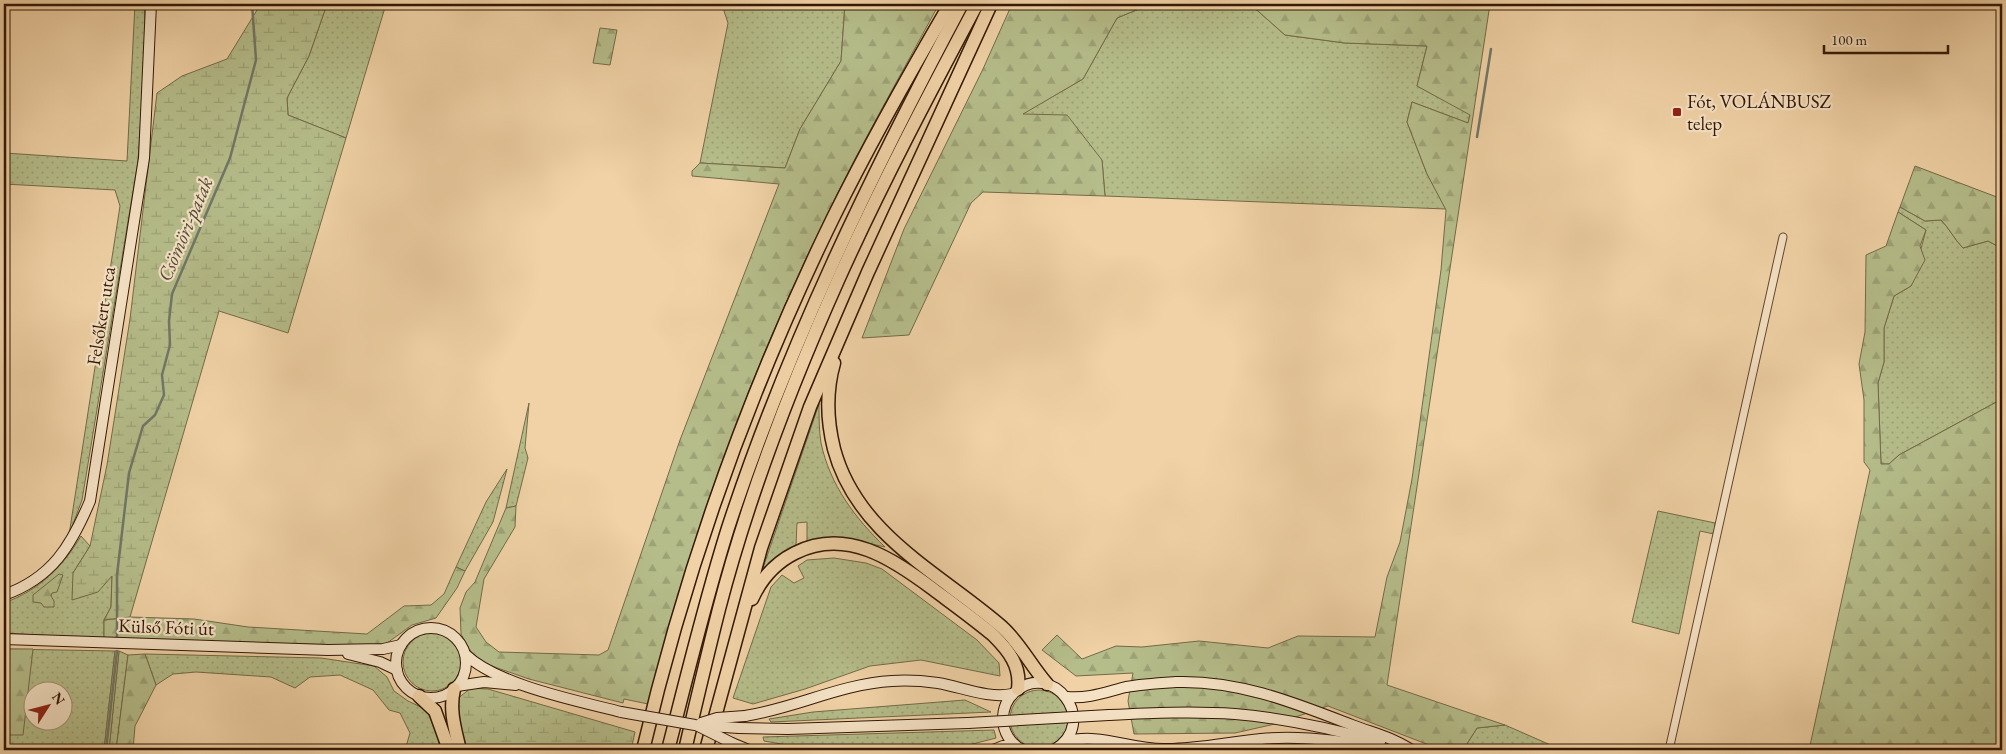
<svg xmlns="http://www.w3.org/2000/svg" width="2006" height="754" font-family="'EB Garamond',serif">
<defs>
<pattern id="grass-dots" width="8" height="8" patternUnits="userSpaceOnUse" patternTransform="scale(1.25)"><rect width="8" height="8" fill="#b5bd8a"/><path d="M2 2h.1M6 6h.1" fill="none" stroke="#9ca276" stroke-width="1.8" stroke-linecap="round"/></pattern>
<pattern id="forest-firs" width="22" height="20" patternUnits="userSpaceOnUse" patternTransform="scale(1.25)"><rect width="22" height="20" fill="#b5bd8a"/><path d="M5 1l3.5 6h-7zM16 11l3.5 6h-7z" fill="#9ca276"/></pattern>
<pattern id="wetland-marsh" width="20" height="14" patternUnits="userSpaceOnUse" patternTransform="scale(1.25)"><rect width="20" height="14" fill="#b5bd8a"/><path d="M1 5h8M5 5V1M11 12h8M15 12V8" fill="none" stroke="#9ca276"/></pattern>
</defs>
<rect width="100%" height="100%" fill="#f0d2a6"/>
<filter id="stains"><feTurbulence type="fractalNoise" baseFrequency=".004" numOctaves="4"/><feColorMatrix values="0 0 0 0 .2 0 0 0 0 .09 0 0 0 0 .02 0 0 0 .5 -.17"/></filter>
<radialGradient id="worn" r=".72"><stop offset=".6" stop-color="#630" stop-opacity="0"/><stop offset="1" stop-color="#630" stop-opacity=".3"/></radialGradient>
<g fill="url(#grass-dots)" stroke="#746a48" fill-rule="evenodd">
<polygon points="135,4 144,4 146,37 138,161 82,500 69,535 120,206 115,190 4,184 4,153 127,161"/>
<polygon points="327,4 386,4 346,138 288,115 287,98 309,56"/>
<polygon points="724,4 845,4 841,61 800,129 785,168 700,163 728,23 724,11"/>
<polygon points="1151,4 1250,4 1285,35 1345,43 1427,46 1417,86 1470,114 1468,123 1412,102 1407,122 1427,174 1446,209 1105,196 1102,160 1022,114 1083,79 1117,18"/>
<path d="M1900 207 1925 221 1941 220C1950 229 1954 239 1963 248L1988 241 2001 248 2002 246V399L1899 455 1889 464H1881L1878 383 1884 362V328L1894 296 1911 286 1926 230 1898 212Z"/>
<polygon points="529,403 525,448 528,458 516,506 506,508"/>
<path d="M819 404C819 417 819 431 821 443 830 485 855 518 885 547L850 539 807 542V522L797 523 796 546 763 568Z"/>
<polygon points="507,469 493,522 465,571 456,567 486,502"/>
<polygon points="1658,511 1715,523 1714,534 1700,531 1679,634 1632,622"/>
<path d="M81 536 90 546 73 573 112 575 111 607 104 620V639L4 633V603C39 590 62 568 81 536Z"/>
<polygon points="834,558 866,563 882,569 977,640 999,663 1000,676 921,660 870,666 805,689 753,704 733,698 771,587 782,575 794,583 804,578 798,566 807,560"/>
<circle cx="432" cy="662" r="29"/>
<path d="M4 649 115 651 104 750H4ZM32 692H62V722H32Z"/>
<polygon points="119,651 128,655 116,750 109,750"/>
<polygon points="145,654 321,658 374,666 387,677 394,691 408,701 425,709 434,723 441,750 405,750 410,733 400,713 389,710 373,690 340,675 310,677 295,688 271,677 196,672 173,674 156,685"/>
<circle cx="1039" cy="719" r="29"/>
<polygon points="965,700 991,712 771,722 769,719 813,712"/>
<polygon points="1505,725 1562,750 1463,750 1477,728"/>
<polygon points="994,730 996,738 949,750 816,750 764,741 763,737"/>
</g>
<g fill="url(#forest-firs)" stroke="#746a48">
<path d="M845 4H939C902 73 862 142 828 213 751 369 691 535 648 704L624 699 623 703 529 679 489 665 476 658 470 650 461 634 460 608 466 592 475 582 506 508 516 506 515 527 484 579 476 627 486 642 499 652 599 655 608 650 680 440 779 184 692 176V171L700 163 785 168 800 129 841 61Z"/>
<polygon points="1012,4 1151,4 1117,18 1083,79 1023,114 1067,115 1102,160 1105,196 983,192 971,203 909,335 862,338 904,229 983,69"/>
<polygon points="1250,4 1490,4 1387,685 1505,725 1477,728 1463,750 1442,750 1328,706 1275,724 1235,733 1134,734 1128,701 1133,673 1076,676 1042,650 1057,635 1082,659 1116,646 1142,647 1199,641 1268,648 1298,636 1375,637 1387,577 1400,542 1412,479 1441,270 1446,210 1427,174 1407,122 1412,102 1468,123 1470,115 1417,86 1427,46 1345,43 1285,35"/>
<polygon points="600,28 617,30 610,65 593,63"/>
<path d="M1915 166 2002 199V246L2001 248 1988 241 1963 248C1954 239 1950 229 1941 220L1925 221 1900 207Z"/>
<polygon points="1898,212 1926,230 1920,246 1925,260 1911,286 1894,296 1884,328 1884,362 1878,383 1881,464 1889,464 1899,455 2002,399 2002,750 1809,750 1870,470 1864,462 1864,400 1859,364 1865,332 1866,255 1886,246"/>
<polygon points="456,567 465,571 457,588 436,618 412,625 383,646 104,639 104,620 130,617 194,619 248,627 367,634 404,606 431,605 444,594"/>
<polygon points="59,574 63,575 57,592 52,593 51,596 54,601 54,607 44,607 41,603 33,602 33,595"/>
<polygon points="4,649 33,649 23,735 4,735"/>
<polygon points="145,654 156,685 135,726 133,750 116,750 128,655"/>
</g>
<g fill="url(#wetland-marsh)" stroke="#746a48">
<polygon points="256,4 327,4 309,56 287,98 288,115 346,138 288,333 219,311 130,617 104,620 111,607 112,576 98,592 72,600 73,573 90,546 107,465 130,319 157,93 182,76 227,59 257,10"/>
<polygon points="115,651 119,651 109,750 104,750"/>
<polygon points="471,688 488,689 635,732 631,750 464,750 460,734 457,699"/>
</g>
<g fill="none" stroke-linecap="round" stroke-linejoin="round">
<g stroke="#717768" stroke-width="2.5">
<polyline points="1477,137 1491,49"/>
<polyline points="117,639 117,575 129,473 143,426 155,415 164,395 162,375 170,345 169,321 172,294 230,158 256,60 252,4"/>
<polyline points="106,750 117,651"/>
</g>
<defs>
<polyline id="street" points="1669,750 1783,237"/>
<g id="secondary">
<path d="M4 595C52 578 71 546 90 501L144 158 151 4"/>
<circle cx="431" cy="663" r="35"/>
<polyline points="4,639 328,650 383,649 401,645"/>
<polyline points="348,654 380,662 397,670"/>
<path d="M465 654C497 685 578 701 621 712"/>
<polyline points="457,686 484,682 516,685"/>
<path d="M1067 697C1088 699 1106 692 1126 687 1142 684 1160 683 1176 682 1239 680 1295 703 1352 725 1376 734 1389 736 1412 750"/>
<path d="M1109 715C1151 713 1193 711 1235 714 1283 718 1333 729 1380 742"/>
<path d="M745 716C796 708 840 684 892 681 907 680 923 681 938 683 962 687 988 699 1012 694"/>
<polyline points="739,728 788,729 968,723"/>
<path d="M1065 742C1098 732 1129 749 1163 749 1196 750 1228 742 1261 739 1304 735 1345 741 1386 750"/>
<polyline points="732,743 749,750"/>
<polyline points="993,750 1003,746 1015,746"/>
<path d="M1023 750C1011 745 1003 732 1003 719 1003 709 1007 699 1015 692 1052 659 1101 722 1054 750"/>
</g>
<g id="highway">
<path d="M834 363C826 391 827 421 834 449 857 535 940 573 1002 627 1020 643 1031 666 1047 684"/>
<path d="M752 599C761 579 775 563 795 553 846 527 893 559 933 589 953 604 974 619 993 635 1009 651 1021 666 1018 689"/>
<path d="M454 689C449 710 455 729 460 750"/>
<polyline points="419,696 435,711 449,750"/>
<path d="M643 750C686 567 750 388 833 218 869 145 909 74 950 4"/>
<path d="M668 750C687 676 705 601 728 528 788 345 872 173 962 4"/>
<path d="M685 750C696 703 707 656 719 609 748 497 792 383 839 278 881 185 929 94 977 4"/>
<polyline points="706,750 761,548 810,407 868,272 991,4"/>
</g>
</defs>
<use href="#street" stroke="#62462d" stroke-width="9"/>
<use href="#secondary" stroke="#331805" stroke-width="12"/>
<use href="#highway" stroke="#331805" stroke-width="15"/>
<use href="#street" stroke="#f5e2c5" stroke-width="7"/>
<use href="#secondary" stroke="#f5e2c5" stroke-width="10"/>
<use href="#highway" stroke="#f0d2a6" stroke-width="12"/>
<defs>
<g id="secondary-bridge">
<polyline points="621,712 695,725 739,728"/>
<polyline points="701,723 717,718 745,716"/>
<polyline points="968,723 1109,715"/>
<polyline points="698,726 732,743"/>
</g>
</defs>
<use href="#secondary-bridge" stroke="#331805" stroke-width="12" stroke-linecap="butt"/>
<use href="#secondary-bridge" stroke="#f5e2c5" stroke-width="10"/>
</g>
<rect fill="#8f2418" stroke="#f5e2c5" stroke-width="2" x="1672" y="107" width="10" height="10" rx="2.5"/>
<g text-anchor="middle" dominant-baseline="central" stroke-width="4.5" stroke-linejoin="round" paint-order="stroke">
<g font-size="19" fill="#331805" stroke="#f5e2c5" text-anchor="start">
<text x="1687" y="101">Fót, VOLÁNBUSZ<tspan x="1687" dy="22">telep</tspan></text>
</g>
<g font-size="19" fill="#331805" stroke="#f5e2c5">
<text transform="translate(101 316) rotate(-81)">Felsőkert utca</text>
<text transform="translate(166 627) rotate(2)">Külső Fóti út</text>
</g>
<g font-size="20" font-style="italic" fill="#524837" stroke="#f5e2c5">
<text transform="translate(185 229) rotate(-67)">Csömöri-patak</text>
</g>
</g>
<rect width="2006" height="754" fill="none" stroke="#f0d2a6" stroke-width="20"/>
<rect x="5" y="5" width="1996" height="744" fill="none" stroke="#331805" stroke-width="2.5"/>
<rect x="10" y="10" width="1986" height="734" fill="none" stroke="#331805"/>
<g transform="translate(48 706) rotate(54)"><circle r="24" fill="#f5e2c5" stroke="#a79178"/>
<path d="M0-4L9 19L0 12L-9 19Z" fill="#8f2418"/>
<text y="-8" font-size="14" font-weight="bold" text-anchor="middle" fill="#331805">N</text>
</g>
<path d="M1824 45v8h124v-8" fill="none" stroke="#331805" stroke-width="2.5"/>
<text x="1831" y="45" font-size="15" fill="#331805" stroke="#f5e2c5" stroke-width="4" paint-order="stroke">100 m</text>
<rect width="100%" height="100%" filter="url(#stains)"/>
<rect width="100%" height="100%" fill="url(#worn)"/>
</svg>
